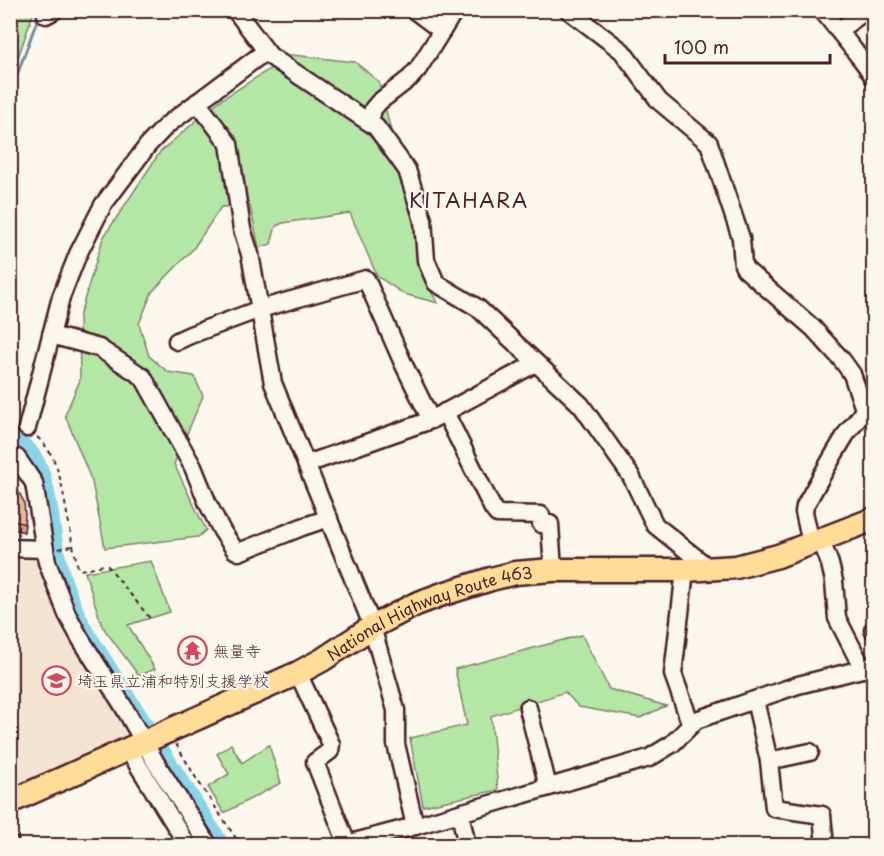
<svg xmlns="http://www.w3.org/2000/svg" width="884" height="856" font-family="'Playpen Sans','Klee One',sans-serif">
<rect width="100%" height="100%" fill="#fbf7ec"/>
<filter id="ink" filterUnits="userSpaceOnUse"><feTurbulence type="fractalNoise" baseFrequency=".0167" numOctaves="2"/><feDisplacementMap in="SourceGraphic" scale="12" xChannelSelector="R" yChannelSelector="G"/><feConvolveMatrix kernelMatrix="1 2 1 2 8 2 1 2 1" color-interpolation-filters="sRGB"/></filter>
<g filter="url(#ink)">
<polygon fill="#f5e4d2" points="10,551 37,553 131,735 62,767 58,767 11,788"/>
<g fill="#b4e6a6" stroke="#7f8268" stroke-width="1.5">
<polygon points="11,10 34,11 11,78 10,11"/>
<polygon points="292,55 355,62 379,82 413,222 424,280 438,303 404,294 377,276 350,213 283,223 276,226 271,244 259,248 250,206 221,207 193,249 152,292 139,324 149,356 168,372 194,376 203,396 174,464 206,530 198,537 105,548 92,482 65,415 80,380 79,317 103,238 160,152 219,101"/>
<polygon points="151,561 170,612 128,625 155,669 139,676 102,626 85,572"/>
<polygon points="582,635 609,689 666,706 640,718 579,707 565,692 491,716 498,790 423,806 410,738 467,725 455,669"/>
<polygon points="231,744 242,763 269,745 281,783 224,813 208,787 229,774 217,754"/>
</g>
<g fill="none" stroke-linecap="round" stroke-linejoin="round">
<polyline stroke="#708c9d" stroke-width="3" points="10,94 39,15"/>
<path stroke="#89d4e9" stroke-width="12" d="M10 434C20 439 29 445 35 455 52 479 53 528 60 558 65 583 75 605 86 628L225 846"/>
<defs>
<g id="minor">
<polyline points="235,10 270,56 376,127 407,170 423,220 426,260 436,283 478,308 581,405 631,476 655,525 710,569"/>
<polyline points="414,10 442,31"/>
<path d="M568 10 622 51 659 101 709 143 741 238 743 265 745 269 813 328 842 360 852 374 864 409C859 420 851 426 845 436 831 459 818 482 805 506L804 512 811 543"/>
<polyline points="822,10 865,64 874,78"/>
<polyline points="46,15 55,10"/>
<polyline points="839,30 867,10"/>
<polyline points="197,102 229,144 242,229 250,254 273,383 370,620 396,710 396,744 415,826"/>
<polyline points="370,122 373,109 379,102 410,78 418,69 455,10"/>
<polyline points="51,335 99,348 143,377 193,467 208,504 222,531 235,550 239,552 302,527 329,518"/>
<polyline points="177,341 190,335 260,309 366,279 403,363 431,420"/>
<polyline points="445,412 493,509 497,514 541,515 541,524 550,524 553,570"/>
<polyline points="27,428 61,297 78,254 103,205 148,145 167,125 266,51"/>
<polyline points="10,454 17,458 34,483 47,562 67,614 80,638 122,704 156,763 209,846"/>
<polyline points="307,464 431,420 536,363"/>
<polyline points="821,540 830,564 834,581 837,618 863,669"/>
<polyline points="10,548 45,549"/>
<polyline points="685,570 673,674 691,725"/>
<polyline points="873,630 874,631"/>
<polyline points="298,673 331,744 330,751 315,762 347,844 415,826 649,758 672,744 696,720 798,685 874,666"/>
<polyline points="755,700 769,761 774,808 822,815 825,846"/>
<polyline points="528,708 548,787"/>
<polyline points="128,749 188,846"/>
<polyline points="769,761 810,752"/>
<polyline points="460,813 467,846"/>
<polyline points="10,844 11,846"/>
</g>
<g id="highway">
<path id="s1" d="M10 802 298 673 322 660 372 627 416 604 440 595 491 579 515 573 553 570H685L736 567 778 556 874 519"/>
</g>
</defs>
<use href="#minor" stroke="#4a1f2b" stroke-width="21"/>
<use href="#highway" stroke="#4a1f2b" stroke-width="27"/>
<g stroke="#4a1f2b" stroke-width="2" stroke-dasharray="4.5 4.5" stroke-linecap="butt">
<path d="M37 437C59 456 62 487 67 514 69 525 72 536 72 546L58 549"/>
<polyline points="73,545 78,568 80,570 104,565 108,566 152,621"/>
<polyline points="176,744 196,778 241,846"/>
</g>
<use href="#minor" stroke="#fbf7ec" stroke-width="16"/>
<use href="#highway" stroke="#ffdd96" stroke-width="22"/>
</g>
<polygon fill="#c69f81" stroke="#4a1f2b" stroke-width="1.5" points="10,480 25,524 24,532 10,528"/>
<polygon fill="#e6b996" stroke="#4a1f2b" stroke-width="1.5" points="10,480 13,481 24,502 25,515 24,524 10,519"/>
</g>
<defs>
<symbol id="temple-ring" viewBox="-11 -11 22 22"><circle r="9.5" fill="#fbf7ec" stroke="#d1495b" stroke-width="1.5"/><path d="M0-6L5-2H3V0L6.5 2.5H4V6H1.5V3h-3V6H-4V2.5H-6.5L-3 0V-2H-5Z" fill="#d1495b"/></symbol>
<symbol id="school-ring" viewBox="-11 -11 22 22"><circle r="9.5" fill="#fbf7ec" stroke="#d1495b" stroke-width="1.5"/><path d="M0-5L7-2L0 1L-7-2ZM-4 1L0 2.5L4 1V4Q0 6-4 4Z" fill="#d1495b"/></symbol>
</defs>
<g fill-rule="evenodd">
<use href="#temple-ring" x="176" y="634" width="33" height="33"/>
<use href="#school-ring" x="40" y="664" width="33" height="33"/>
</g>
<g text-anchor="middle" dominant-baseline="central" stroke-width="4.5" stroke-linejoin="round" paint-order="stroke">
<g font-size="16" fill="#4a1f2b" stroke="#fbf7ec">
<text stroke="none"><textPath href="#s1" startOffset="462">National Highway Route 463</textPath></text>
</g>
<g font-size="16" fill="#4a1f2b" stroke="#fbf7ec" text-anchor="start">
<text x="213" y="650">無量寺</text>
<text x="77" y="680">埼玉県立浦和特別支援学校</text>
</g>
<g font-size="20" letter-spacing="1.5" fill="#4a1f2b" stroke="#fbf7ec">
<text x="469" y="200">KITAHARA</text>
</g>
</g>
<rect width="884" height="856" fill="none" stroke="#fbf7ec" stroke-width="36"/>
<rect x="18" y="18" width="848" height="820" fill="none" stroke="#4a1f2b" stroke-width="2" filter="url(#ink)"/>
<path d="M665 54v9h165v-9" fill="none" stroke="#4a1f2b" stroke-width="3"/>
<text x="674" y="54" font-size="18" fill="#4a1f2b" stroke="#fbf7ec" stroke-width="4.5" paint-order="stroke">100 m</text>
</svg>
